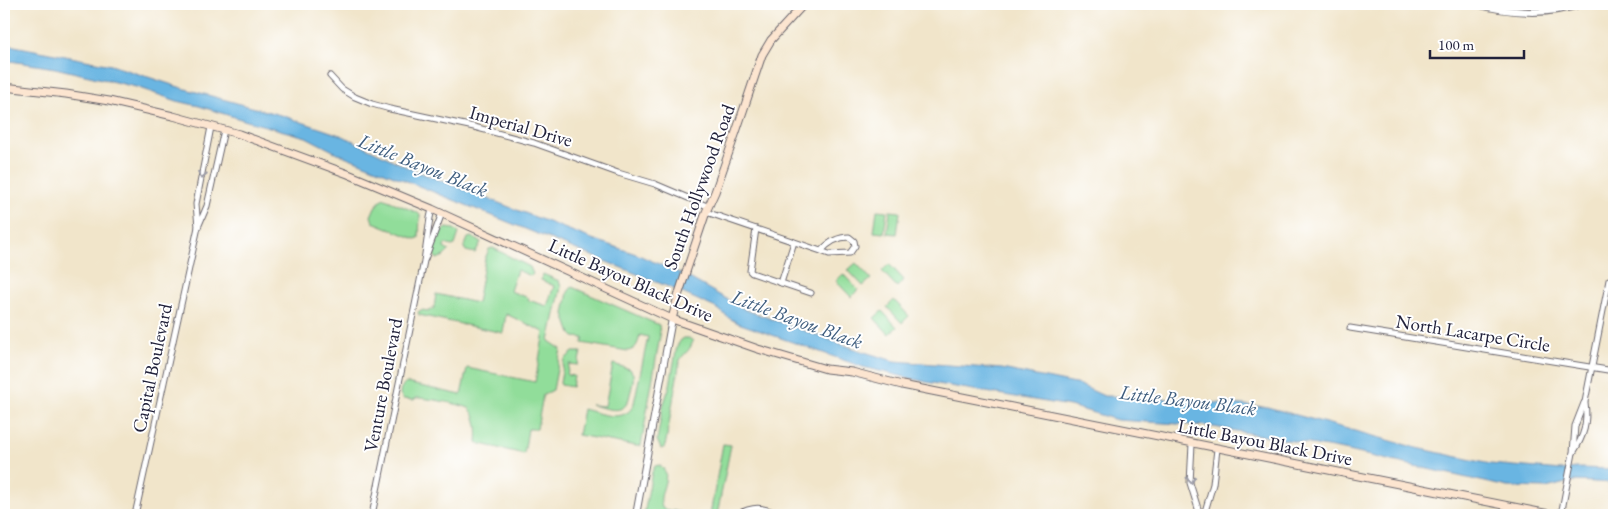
<svg xmlns="http://www.w3.org/2000/svg" width="1618" height="519" font-family="'EB Garamond',serif">
<rect width="100%" height="100%" fill="#fff"/>
<filter id="ink" filterUnits="userSpaceOnUse"><feTurbulence type="fractalNoise" baseFrequency=".02" numOctaves="2"/><feDisplacementMap in="SourceGraphic" scale="10" xChannelSelector="R" yChannelSelector="G"/><feConvolveMatrix kernelMatrix="1 2 1 2 8 2 1 2 1" color-interpolation-filters="sRGB"/></filter>
<filter id="wash" filterUnits="userSpaceOnUse"><feTurbulence type="fractalNoise" baseFrequency=".0096" numOctaves="4" result="noise"/><feDisplacementMap in="SourceGraphic" scale="20" xChannelSelector="R" yChannelSelector="G"/><feGaussianBlur stdDeviation="1.12" result="paint"/><feColorMatrix in="noise" values="0 0 0 0 0 0 0 0 0 0 0 0 0 0 0 0 0 1.4 0 .05"/><feComposite in="paint" operator="in"/></filter>
<g filter="url(#wash)">
<rect width="100%" height="100%" fill="#f1e5ca"/>
<g fill="#91dd9a" stroke="#5a806a">
<polygon points="383,198 418,213 420,215 419,238 415,239 373,222 371,216 375,207"/>
<polygon points="877,210 887,211 884,233 874,232"/>
<polygon points="890,211 900,212 897,234 887,233"/>
<path d="M447 228 454 229 459 233 455 245 452 246 445 244 444 248 449 251 444 256 437 259 434 255C435 244 436 233 447 228Z"/>
<polygon points="471,237 481,242 475,253 466,251 464,248 468,238"/>
<path d="M493 248 530 267 533 274 531 276 517 270 510 291 529 298 528 300 547 306 554 286 541 280 543 274 559 281 561 287 549 341 561 349 553 390 543 395 537 429H528L524 454 477 443C478 432 478 418 470 409 467 405 422 397 416 398 415 399 414 400 413 400L403 399 400 394 401 388 406 383 461 395 467 368 535 382 544 332 506 314 503 333 419 315 418 312 421 310 429 311 434 308 436 294 477 303 485 259 489 249Z"/>
<polygon points="856,263 871,279 863,286 848,270"/>
<polygon points="889,264 904,280 897,287 882,271"/>
<polygon points="843,274 858,290 851,297 836,281"/>
<path d="M572 287 659 325 660 336 641 446H636L578 435 583 409C599 413 627 425 634 403L648 337 640 335C638 343 637 349 628 351L582 343 584 338 574 337 571 334 564 314 568 292Z"/>
<polygon points="894,300 909,316 902,323 887,307"/>
<polygon points="882,311 897,327 889,334 874,318"/>
<path d="M684 338H689L693 341C690 351 685 352 680 360L665 447 661 449 657 440 663 406 670 385 677 346 681 340Z"/>
<polygon points="573,352 581,352 578,365 569,364 567,375 574,376 572,387 561,385 560,383 564,360"/>
<path d="M613 364 630 369 633 374C634 380 632 387 630 394 626 418 608 408 591 405L605 406Z"/>
<polygon points="723,444 731,445 717,515 710,515"/>
<path d="M659 465C676 475 654 495 663 509L696 515H644L652 472 655 466Z"/>
</g>
<polygon fill="#69b5e2" stroke="#466c8e" points="4,44 111,65 182,88 284,116 343,136 411,169 592,239 636,254 684,275 746,310 861,351 894,361 1002,369 1080,385 1104,396 1143,397 1267,407 1417,448 1490,464 1561,470 1577,468 1614,469 1614,483 1574,481 1546,488 1507,487 1344,450 1208,426 1117,420 1070,406 926,382 863,367 738,323 729,318 718,309 669,287 337,153 306,137 247,121 199,106 177,101 136,87 55,68 4,60"/>
</g>
<g filter="url(#ink)">
<g fill="none" stroke-linecap="round" stroke-linejoin="round">
<defs>
<g id="minor">
<polyline points="330,76 342,89 355,97 372,104 390,109 474,127 534,143 618,173 655,184 707,206"/>
<polyline points="211,127 196,204 198,227 207,206 224,130"/>
<path d="M706 212 821 251 829 254 850 253 855 246 854 241 849 237C838 237 829 242 821 251"/>
<polyline points="756,229 750,271 752,273 811,293"/>
<polyline points="425,259 442,213"/>
<polyline points="781,283 794,242"/>
<polyline points="1350,328 1614,371"/>
<polyline points="1192,444 1190,483 1200,515"/>
<path d="M1573 453C1584 436 1588 423 1585 402L1609 280"/>
<polyline points="135,515 198,227"/>
<polyline points="372,515 424,261 430,218 432,209"/>
<path d="M735 515C754 506 761 506 780 515"/>
<polyline points="745,515 762,510"/>
<polyline points="1204,515 1213,484 1217,449"/>
<polyline points="1561,515 1573,453 1575,426 1584,403"/>
</g>
<g id="tertiary">
<path d="M1476 4C1509 13 1548 16 1581 4"/>
<polyline points="636,515 672,319"/>
</g>
<g id="secondary">
<polyline points="4,87 66,94 109,101 173,116 239,134 348,174 432,209 672,319 758,349 826,369 852,372 902,385 1554,515"/>
<polyline points="672,319 679,293 706,212 715,192 736,132 762,55 771,40 804,4"/>
</g>
</defs>
<use href="#minor" stroke="#6a666d" stroke-width="7"/>
<use href="#tertiary" stroke="#6a666d" stroke-width="8"/>
<use href="#secondary" stroke="#6a666d" stroke-width="9"/>
<use href="#minor" stroke="#fff" stroke-width="5"/>
<use href="#tertiary" stroke="#fff" stroke-width="6"/>
<use href="#secondary" stroke="#fce5d0" stroke-width="7"/>
</g>
<defs><path id="oneway-chevron" d="M-2-3.5L2.5 0L-2 3.5" fill="none" stroke-width="1.6" stroke-linecap="round" stroke-linejoin="round" transform="scale(1.25)"/></defs>
<g stroke="#9c9ca7">
<use href="#oneway-chevron" transform="translate(202 175) rotate(101)"/>
<use href="#oneway-chevron" transform="translate(1191 480) rotate(87)"/>
</g>
</g>
<g text-anchor="middle" dominant-baseline="central" stroke-width="4" stroke-linejoin="round" paint-order="stroke">
<g font-size="19" fill="#22223b" stroke="#fff">
<text transform="translate(521 126) rotate(16)">Imperial Drive</text>
<text transform="translate(699 187) rotate(-70)">South Hollywood Road</text>
<text transform="translate(631 280) rotate(24)">Little Bayou Black Drive</text>
<text transform="translate(1473 333) rotate(9)">North Lacarpe Circle</text>
<text transform="translate(152 368) rotate(-78)">Capital Boulevard</text>
<text transform="translate(383 385) rotate(-79)">Venture Boulevard</text>
<text transform="translate(1265 442) rotate(11)">Little Bayou Black Drive</text>
</g>
<g font-size="20" font-style="italic" fill="#3e5d7e" stroke="#fff">
<text transform="translate(423 165) rotate(22)">Little Bayou Black</text>
<text transform="translate(797 319) rotate(20)">Little Bayou Black</text>
<text transform="translate(1188 400) rotate(7)">Little Bayou Black</text>
</g>
</g>
<rect width="1618" height="519" fill="none" stroke="#fff" stroke-width="20"/>
<path d="M1430 50v8h94v-8" fill="none" stroke="#22223b" stroke-width="2.5"/>
<text x="1438" y="50" font-size="15" fill="#22223b" stroke="#ffffff" stroke-width="4" paint-order="stroke">100 m</text>
</svg>
